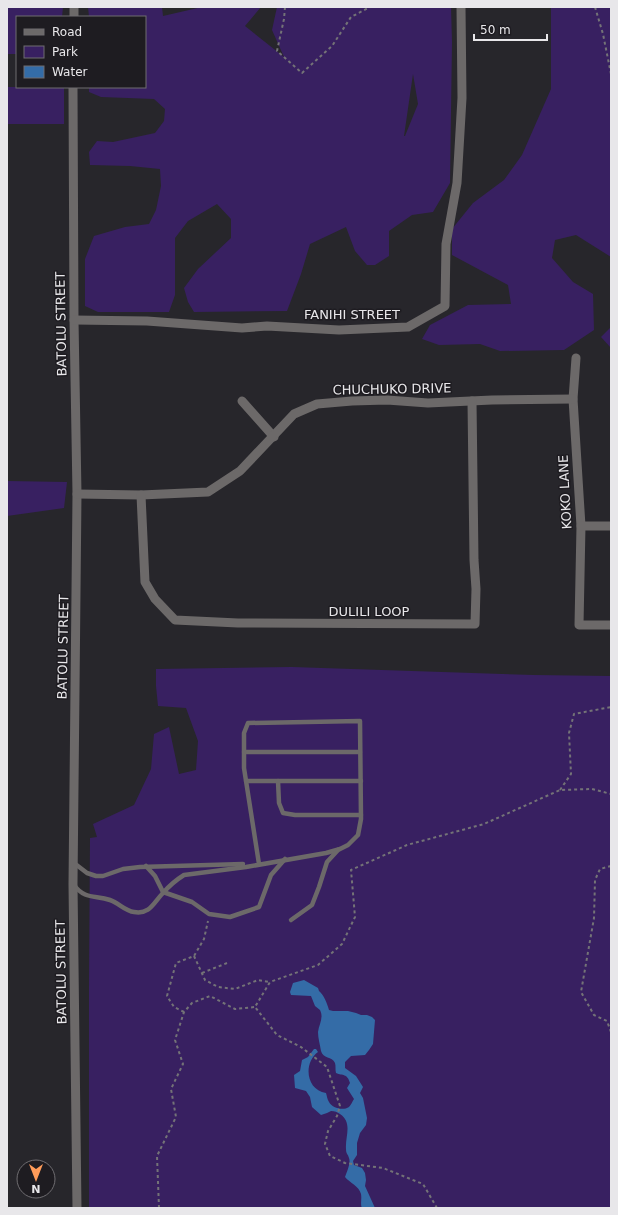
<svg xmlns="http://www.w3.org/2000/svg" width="618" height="1215" font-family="'DejaVu Sans',sans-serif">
<rect width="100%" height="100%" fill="#27262b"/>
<g fill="#382061" fill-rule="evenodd">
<polygon points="7,7 63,7 62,17 17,17 17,54 7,54"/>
<path d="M88 7H162L163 16 202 7H261L245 26 284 57 272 30 277 7H451L452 42 450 183 433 212 412 215 389 231V256L375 265H367L355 251 346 227 310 244 301 274 287 311 194 312 188 302 184 288 198 269 231 238V219L217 204 188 221 175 238V295L169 312H98L85 306V259L94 236 125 227 149 224 156 210 161 186 160 169 130 166 90 165 89 152 97 141 113 142 155 133 164 121 165 109 154 99 101 97 89 92V87H145V17H89ZM413 74 418 104 405 136H404Z"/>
<polygon points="551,7 611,7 611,257 576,235 555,240 552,258 573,282 593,294 594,330 564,350 500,351 480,344 439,345 422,339 430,325 468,305 511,304 508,285 452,255 452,229 473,203 504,180 522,155 551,89"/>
<rect x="7" y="87" width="57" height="37"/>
<polygon points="611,327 611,348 601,337"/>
<polygon points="7,481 67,482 64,508 7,516"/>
<polygon points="292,667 534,675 611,676 611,1208 89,1208 89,986 90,838 97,837 93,824 134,805 151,769 154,734 169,727 179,774 196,770 198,741 186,708 158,706 156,686 156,669"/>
</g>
<path fill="#346ca7" d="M304 980 318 988 319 991C324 995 327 1003 329 1010L333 1011H348L356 1013 361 1015H367L372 1017 375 1020 373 1044 369 1050 365 1055 351 1056 345 1062V1068L356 1076 363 1087 360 1093 363 1098 367 1118 366 1125 360 1133 357 1143V1155L353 1161 354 1165 362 1168 365 1173 366 1180 365 1186 375 1208H362C360 1204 362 1199 361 1194 359 1186 350 1183 345 1177 347 1171 351 1163 349 1158 348 1154 346 1154 346 1149 345 1136 353 1123 340 1114 337 1112 335 1111 331 1111L327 1113 321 1115 312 1107 310 1097 306 1091 295 1088 294 1075 300 1071 302 1060 308 1057 314 1049H316L318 1052C303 1063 306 1090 326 1093 327 1096 327 1099 329 1102 332 1108 343 1111 349 1107 351 1105 352 1102 354 1099L347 1088 350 1083C347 1073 343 1076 336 1073 335 1070 336 1066 335 1063 332 1056 323 1059 321 1051 320 1045 318 1038 318 1032 319 1024 324 1018 320 1010L315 1006 311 996 291 995 290 992 293 983Z"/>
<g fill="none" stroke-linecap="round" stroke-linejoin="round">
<g stroke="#747377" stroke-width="2" stroke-dasharray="3 3" stroke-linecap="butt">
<polyline points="285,7 284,19 277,51 302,73 332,46 351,17 370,7"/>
<polyline points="595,7 603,34 611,74"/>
<polyline points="560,790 571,774 569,733 574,714 611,707"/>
<polyline points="611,866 600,869 595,880 594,918 581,992 594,1015 607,1021 611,1032"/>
<polyline points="194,956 205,980 218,987 235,989 258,980 270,982"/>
<polyline points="202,973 227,963"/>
<polyline points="184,1012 174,1007 167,996 176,963 194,956 204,939 208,921"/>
<polyline points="159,1208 157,1156 176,1117 171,1089 183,1064 175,1040 184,1012 192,1003 210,996 235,1009 255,1007"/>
<polyline points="437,1208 423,1184 383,1168 345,1163 330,1156 325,1144 328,1131 337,1116 340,1106 327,1067 301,1047 277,1035 255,1007 270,982 318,965 342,944 355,917 351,870 407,845 484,824 560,790 592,789 611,794"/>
</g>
<g stroke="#6c6969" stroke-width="4.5">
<polyline points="244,752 360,752"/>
<polyline points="246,781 361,781"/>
<polyline points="278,781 279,803 283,813 295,815 361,815"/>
<polyline points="74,863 87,873 96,876 103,876 123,869 140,867 243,864"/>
<polyline points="146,866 155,876 163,892 192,902 209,914 230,917 259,907 271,875 285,859"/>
<path d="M74 885C85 900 95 895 110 900 119 903 125 911 134 912 150 915 154 902 163 893 169 886 176 880 184 875L246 867 326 853 340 849 348 845 358 835 361 819 360 721 248 723 244 733V768L259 864"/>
<polyline points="291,920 312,905 319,887 327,862 338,850"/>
</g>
<g stroke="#6c6969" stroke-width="9">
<polyline points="74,17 74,7"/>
<polyline points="73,87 74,320 77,494 73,884 77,1208"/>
<polyline points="74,320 147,321 242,328 267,326 339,330 408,327 445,306 446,244 457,183 462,98 461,7"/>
<polyline points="576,358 573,399 581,526 579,625 611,625"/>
<polyline points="242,401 274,437"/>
<polyline points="77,494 141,495 208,492 240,471 294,414 317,404 352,401 387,400 428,403 492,400 573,399"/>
<polyline points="141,495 145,582 155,599 175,620 238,623 475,624 476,589 474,560 472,401"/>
<polyline points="581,526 611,526"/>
</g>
</g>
<g text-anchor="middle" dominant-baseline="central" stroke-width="3" stroke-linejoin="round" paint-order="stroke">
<g font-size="13" fill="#e8e7ea" stroke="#1e1c21">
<text x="352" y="314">FANIHI STREET</text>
<text transform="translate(61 324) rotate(-91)">BATOLU STREET</text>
<text transform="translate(392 389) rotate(-1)">CHUCHUKO DRIVE</text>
<text transform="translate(565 492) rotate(-93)">KOKO LANE</text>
<text x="369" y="611">DULILI LOOP</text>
<text transform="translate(63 647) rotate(-89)">BATOLU STREET</text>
<text transform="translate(61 972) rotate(-91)">BATOLU STREET</text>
</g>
</g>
<rect width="618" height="1215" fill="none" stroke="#e8e7ea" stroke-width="16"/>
<rect x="16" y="16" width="130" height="72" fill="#1e1c21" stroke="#6f6d71"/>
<rect x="24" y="29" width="20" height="6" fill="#6c6969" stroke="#6f6d71"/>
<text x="52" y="36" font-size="12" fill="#e8e7ea">Road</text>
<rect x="24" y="46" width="20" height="12" fill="#382061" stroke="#6f6d71"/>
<text x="52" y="56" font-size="12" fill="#e8e7ea">Park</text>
<rect x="24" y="66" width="20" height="12" fill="#346ca7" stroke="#6f6d71"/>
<text x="52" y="76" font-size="12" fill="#e8e7ea">Water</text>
<g transform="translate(36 1179) rotate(180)"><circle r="19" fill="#1e1c21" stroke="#6f6d71"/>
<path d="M0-3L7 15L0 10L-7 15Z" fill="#fe9b59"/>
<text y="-6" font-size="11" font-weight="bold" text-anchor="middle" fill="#e8e7ea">N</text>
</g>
<path d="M474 34v6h73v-6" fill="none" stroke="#e8e7ea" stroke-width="2"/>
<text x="480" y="34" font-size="12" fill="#e8e7ea" stroke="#1e1c21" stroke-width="3" paint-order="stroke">50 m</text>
</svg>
